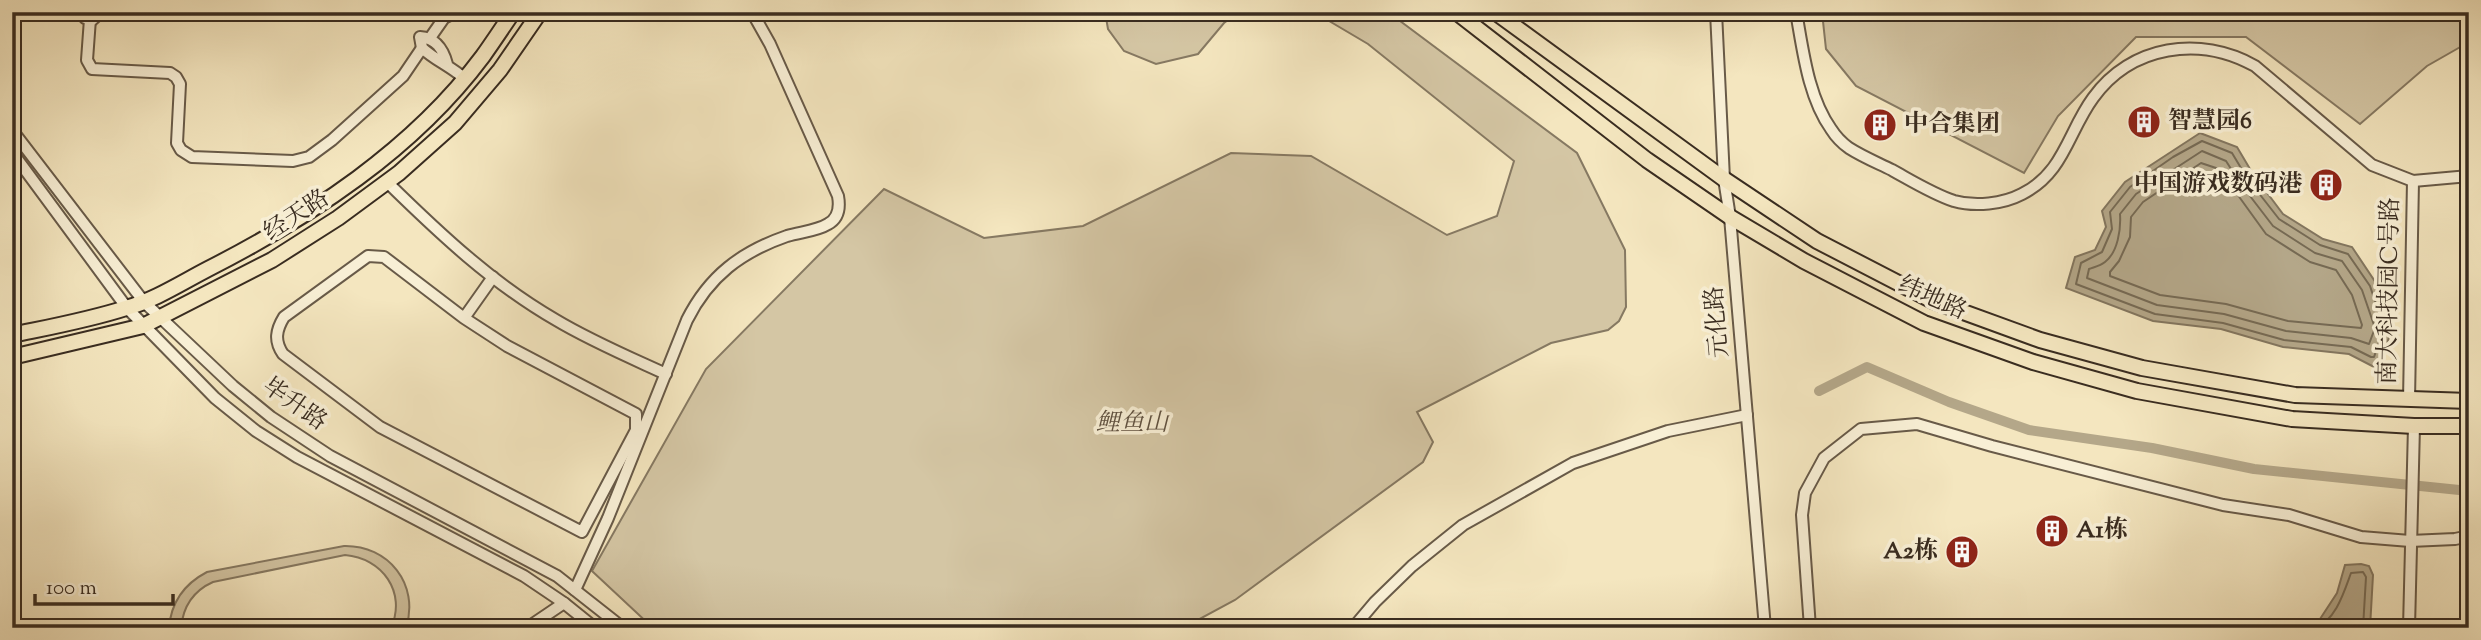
<svg xmlns="http://www.w3.org/2000/svg" width="2481" height="640" font-family="'Sorts Mill Goudy','Noto Serif SC',serif">
<rect width="100%" height="100%" fill="#f4e6bf"/>
<filter id="stains"><feTurbulence type="fractalNoise" baseFrequency=".00286" numOctaves="4"/><feColorMatrix values="0 0 0 0 .2 0 0 0 0 .09 0 0 0 0 .02 0 0 0 .5 -.17"/></filter>
<radialGradient id="worn" r=".72"><stop offset=".6" stop-color="#630" stop-opacity="0"/><stop offset="1" stop-color="#630" stop-opacity=".3"/></radialGradient>
<g fill="#d4c6a4" stroke="#867962" stroke-width="2">
<polygon points="1105,12 1239,12 1224,23 1198,54 1156,64 1124,51 1108,29"/>
<polygon points="1314,12 1388,12 1577,153 1625,250 1626,307 1619,321 1608,330 1551,343 1417,412 1433,442 1423,462 1235,600 1183,628 653,628 592,571 706,369 884,189 984,238 1083,226 1231,153 1311,156 1447,235 1497,216 1514,161 1368,44"/>
<polygon points="1822,12 2469,12 2469,42 2427,66 2360,124 2246,37 2136,37 2058,116 2024,173 1856,86 1826,49"/>
<path d="M344 546C388 545 420 584 406 628H391C407 592 382 558 345 555L213 582C193 591 183 606 181 628H169C171 602 184 584 207 572Z"/>
</g>
<g fill="#b4a789" stroke="#83765f" stroke-width="2">
<polygon points="2200,133 2237,147 2253,174 2283,214 2323,239 2352,247 2376,283 2392,329 2378,369 2349,354 2283,347 2221,329 2153,321 2066,288 2075,257 2095,250 2106,227 2102,211 2125,182"/>
<polygon points="2361,564 2369,566 2373,575 2370,628 2294,628 2320,619 2337,593 2345,565"/>
</g>
<g fill="none" stroke-linecap="round" stroke-linejoin="round">
<g stroke="#766a54" stroke-width="2">
<polygon points="2202,141 2232,153 2247,178 2279,219 2320,245 2348,254 2370,286 2384,328 2374,357 2371,357 2351,347 2284,340 2223,323 2155,314 2076,284 2081,263 2102,252 2112,229 2110,212 2130,187 2173,157"/>
<path d="M2202 151 2226 161 2240 183 2273 226 2315 253 2342 261 2362 290 2375 328 2369 344 2351 338 2286 331 2224 314 2157 305 2087 278 2089 269C2094 267 2100 266 2105 262 2118 252 2121 229 2120 214L2136 194Z"/>
<polygon points="2201,163 2219,169 2266,234 2310,262 2336,270 2352,295 2362,325 2361,328 2288,321 2226,304 2160,295 2110,276 2110,272 2119,261 2130,237 2131,217 2143,202"/>
<path d="M2315 628C2336 620 2344 592 2351 573L2363 572 2366 577 2363 628"/>
</g>
<polyline stroke="#b4a789" stroke-width="10" points="1819,391 1867,367 1949,402 2029,430 2152,448 2254,469 2469,491"/>
<defs>
<g id="minor">
<polyline points="80,12 85,18 92,20 101,12"/>
<polyline points="1716,12 1724,179 1730,217 1765,628"/>
<path d="M1796 12C1803 50 1808 97 1831 129 1836 137 1842 143 1849 148 1863 157 1878 163 1892 170 1912 181 1933 194 1954 201 1975 207 2003 204 2022 194 2064 173 2068 132 2093 98 2131 45 2200 35 2255 66L2372 165 2413 181 2409 400"/>
<polyline points="90,19 87,60 92,69 170,73 176,77 180,84 177,143 181,150 192,157 293,161 309,157 332,140 403,76 422,48"/>
<polyline points="430,38 444,18 456,12"/>
<path d="M447 64C443 49 436 38 420 37L422 48C435 60 450 66 464 78"/>
<polyline points="12,130 144,302 233,386 271,417 330,456 557,576 623,628"/>
<polyline points="12,152 127,308 215,398 256,431 297,457 524,576 564,603 595,628"/>
<polyline points="2413,181 2469,176"/>
<path d="M387 182C439 233 493 284 556 320 591 341 629 357 666 374"/>
<path d="M464 318 507 346 636 414V430L582 532 380 427 283 354C274 341 276 330 284 317L368 256 384 257 464 318 493 277"/>
<path d="M575 590 608 518 687 320C709 276 741 252 787 236 800 232 817 231 828 224 839 218 840 207 838 196L770 44 752 12"/>
<polyline points="527,628 564,603"/>
<polyline points="1353,628 1375,602 1412,566 1463,525 1573,463 1668,431 1747,415"/>
<polyline points="1810,628 1802,515 1805,493 1824,458 1861,429 1917,424 1992,446 2223,505 2289,515 2361,537 2410,541 2455,539 2469,536"/>
<polyline points="2409,628 2414,426"/>
</g>
<g id="major">
<polyline points="1456,12 1647,160 1730,217 1804,261 1924,323 2033,362 2137,391 2292,419 2414,426 2469,426"/>
<polyline points="1495,12 1724,179 1817,241 1933,301 2040,340 2142,368 2295,395 2469,401"/>
<path d="M12 335C50 327 89 320 126 308 155 300 181 283 208 269 310 217 413 150 483 56 493 42 503 27 513 12"/>
<polyline points="12,357 143,326 272,260 338,218 399,173 455,123 500,70 540,12"/>
</g>
</defs>
<use href="#minor" stroke="#685a48" stroke-width="14"/>
<use href="#major" stroke="#392c20" stroke-width="18"/>
<use href="#minor" stroke="#f8efd5" stroke-width="10"/>
<use href="#major" stroke="#f4e6bf" stroke-width="14"/>
</g>
<defs>
<symbol id="building-disc" viewBox="-11 -11 22 22"><circle r="9.5" fill="#8f2418" stroke="#f8efd5"/><path d="M-4-6H4V6H1V3H-1V6H-4ZM-2.5-4.3h1.7v1.8h-1.7ZM.8-4.3h1.7v1.8H.8ZM-2.5-1h1.7V.8h-1.7ZM.8-1h1.7V.8H.8Z" fill="#fff"/></symbol>
</defs>
<g fill-rule="evenodd">
<use href="#building-disc" x="2125" y="103" width="38" height="38"/>
<use href="#building-disc" x="1861" y="106" width="38" height="38"/>
<use href="#building-disc" x="2307" y="166" width="38" height="38"/>
<use href="#building-disc" x="2033" y="512" width="38" height="38"/>
<use href="#building-disc" x="1943" y="533" width="38" height="38"/>
</g>
<g text-anchor="middle" dominant-baseline="central" stroke-width="7" stroke-linejoin="round" paint-order="stroke">
<g font-size="24" font-weight="bold" fill="#392c20" stroke="#f8efd5" text-anchor="start">
<text x="2168" y="122">智慧园6</text>
<text x="1904" y="125">中合集团</text>
<text x="2302" y="185" text-anchor="end">中国游戏数码港</text>
<text x="2076" y="531">A1栋</text>
<text x="1938" y="552" text-anchor="end">A2栋</text>
</g>
<g font-size="24" fill="#392c20" stroke="#f8efd5">
<text transform="translate(297 216) rotate(-33)">经天路</text>
<text transform="translate(2390 291) rotate(-89)">南大科技园C号路</text>
<text transform="translate(1932 299) rotate(24)">纬地路</text>
<text transform="translate(1718 322) rotate(-95)">元化路</text>
<text transform="translate(294 405) rotate(35)">毕升路</text>
</g>
<g font-size="24" font-style="italic" fill="#605241" stroke="#f8efd5">
<text x="1132" y="424">鲤鱼山</text>
</g>
</g>
<rect width="2481" height="640" fill="none" stroke="#f4e6bf" stroke-width="42"/>
<rect x="14" y="14" width="2453" height="612" fill="none" stroke="#392c20" stroke-width="3.5"/>
<rect x="21" y="21" width="2439" height="598" fill="none" stroke="#392c20" stroke-width="2"/>
<path d="M35 594v10h138v-10" fill="none" stroke="#392c20" stroke-width="3.5"/>
<text x="46" y="594" font-size="21" fill="#392c20" stroke="#f8efd5" stroke-width="5" paint-order="stroke">100 m</text>
<rect width="100%" height="100%" filter="url(#stains)"/>
<rect width="100%" height="100%" fill="url(#worn)"/>
</svg>
